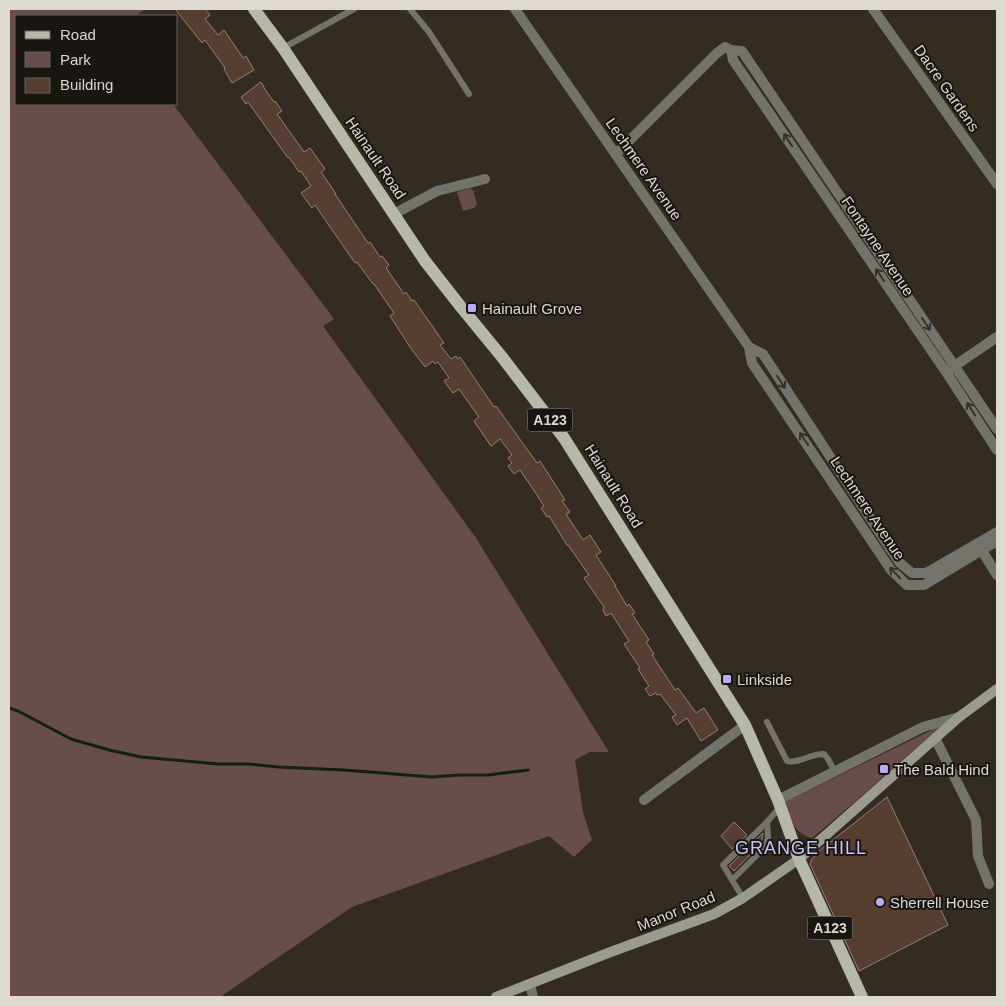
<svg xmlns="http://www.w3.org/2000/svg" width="1006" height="1006" font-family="Arial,sans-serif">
<rect width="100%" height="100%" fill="#342c20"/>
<g fill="#684d4c">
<polygon points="9,9 146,9 135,16 16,16 16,104 173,104 334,319 323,326 476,538 609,752 590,752 575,760 583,812 592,840 574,857 549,836 352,907 220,997 9,997"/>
<polygon points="470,188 473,190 477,204 474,208 463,211 457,192"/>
<path d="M942 725 857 800 812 838C793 833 790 818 785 802Z"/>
</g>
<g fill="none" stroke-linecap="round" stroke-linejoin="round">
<polyline stroke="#13220e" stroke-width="3" points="9,708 18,711 71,739 109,750 141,757 218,764 250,764 278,767 344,770 432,777 459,775 488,775 528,770"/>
</g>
<g fill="#563d2f" stroke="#918178">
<polygon points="175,9 205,9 210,15 205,19 218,35 224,30 243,58 246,56 254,70 232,83 224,69 225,68 205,40 202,43"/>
<polygon points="261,82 266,91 274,102 275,101 282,111 277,114 304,152 310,148 325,169 321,172 336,194 335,194 368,243 370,242 380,257 382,256 389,265 386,268 404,294 406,292 412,301 414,300 444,343 440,345 451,359 456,356 458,359 460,357 494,407 496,406 537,463 540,461 565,500 562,501 570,512 566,514 583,540 590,535 601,552 596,555 616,586 615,586 627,606 629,604 635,613 632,614 649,640 646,642 654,654 652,655 675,690 678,688 696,713 704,708 718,730 701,741 687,718 677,725 672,717 676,715 660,694 657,695 656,693 650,696 645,689 649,686 638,669 640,668 624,644 629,641 611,613 606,616 603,610 604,607 584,578 589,575 568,545 567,545 549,516 547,517 541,508 544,506 533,489 520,470 514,474 508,466 512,463 508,458 512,455 500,439 491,446 474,421 479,417 459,389 453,393 444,381 449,378 438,362 435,364 433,361 425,367 410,347 390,316 394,313 374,284 373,284 357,262 355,263 315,205 312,208 301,193 311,186 301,171 299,172 289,157 288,158 248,102 246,104 241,97"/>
<polygon points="887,797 948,925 859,971 810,864 812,859 819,851"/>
<polygon points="734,822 747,835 732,849 721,836"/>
<polygon points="763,833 761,844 734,871 729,866"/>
</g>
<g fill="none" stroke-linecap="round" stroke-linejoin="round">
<g stroke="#73736c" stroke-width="6">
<polyline points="410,9 429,32 469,94"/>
<polyline points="283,48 354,9"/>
<path d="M767 722 787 761C800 764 811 753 824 754L828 759 835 772"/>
<polyline points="732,880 766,846 768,837 767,822"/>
<polyline points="743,898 723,865 767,822 780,807"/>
</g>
<g stroke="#73736c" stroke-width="10">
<polyline points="515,9 749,347 752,363 891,570 907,585 924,585 997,541"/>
<polyline points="873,9 997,184"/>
<polyline points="731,50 742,51 997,429"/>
<polyline points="616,154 717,53 725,47 731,50 733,60 946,372 997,450"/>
<polyline points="394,214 437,191 485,179"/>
<polyline points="749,347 763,354 891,550 900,563 912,573 926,573 997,532"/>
<polyline points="950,369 997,337"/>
<polyline points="979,546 997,575"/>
<polyline points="935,738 976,820 978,856 989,884"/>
<polyline points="644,800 745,725"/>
<polyline points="778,800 923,727 959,717"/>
<polyline points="530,984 533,997"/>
</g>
<polyline stroke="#9a9a8f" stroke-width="10" points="496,997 608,953 714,914 743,898 799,859 959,717 997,689"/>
<polyline stroke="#b8b8aa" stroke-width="12" points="254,9 283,48 425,261 461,307 502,357 564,438 745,725 778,800 799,859 862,997"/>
</g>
<defs><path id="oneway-shaft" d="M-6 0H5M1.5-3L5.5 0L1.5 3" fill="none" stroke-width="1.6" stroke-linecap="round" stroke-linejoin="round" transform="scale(1.25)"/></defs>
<g stroke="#34312c">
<use href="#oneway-shaft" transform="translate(788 140) rotate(-124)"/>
<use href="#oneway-shaft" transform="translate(880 275) rotate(-124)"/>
<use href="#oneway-shaft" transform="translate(926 324) rotate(56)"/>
<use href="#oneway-shaft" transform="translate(781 382) rotate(57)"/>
<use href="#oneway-shaft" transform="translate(971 409) rotate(-123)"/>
<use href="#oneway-shaft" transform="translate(804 439) rotate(-124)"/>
<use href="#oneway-shaft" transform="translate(895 573) rotate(-134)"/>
</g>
<g fill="#bbaaf6" stroke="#191510" stroke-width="2">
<rect x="467" y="303" width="10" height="10" rx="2.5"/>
<rect x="722" y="674" width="10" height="10" rx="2.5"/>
<rect x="879" y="764" width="10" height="10" rx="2.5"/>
<circle cx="880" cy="902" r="5"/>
</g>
<g text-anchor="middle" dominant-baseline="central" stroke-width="4" stroke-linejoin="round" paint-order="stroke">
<g fill="#191510" stroke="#a29e96" stroke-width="1">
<rect x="527.5" y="408.5" width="45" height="23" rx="4"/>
<rect x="807.5" y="916.5" width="45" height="23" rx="4"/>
</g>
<g font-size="14" font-weight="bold" fill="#ddd8d0">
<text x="550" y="420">A123</text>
<text x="830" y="928">A123</text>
</g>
<g font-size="15" fill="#ddd8d0" stroke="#191510">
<text transform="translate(947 88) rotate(55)">Dacre Gardens</text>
<text transform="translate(376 158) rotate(56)">Hainault Road</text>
<text transform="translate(644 169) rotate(55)">Lechmere Avenue</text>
<text transform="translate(878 246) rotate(56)">Fontayne Avenue</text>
<text transform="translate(614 486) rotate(58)">Hainault Road</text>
<text transform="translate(868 508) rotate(56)">Lechmere Avenue</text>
<text transform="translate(676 911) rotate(-22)">Manor Road</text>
</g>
<g font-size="15" fill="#ddd8d0" stroke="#191510" text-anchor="start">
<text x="482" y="308">Hainault Grove</text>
<text x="737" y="679">Linkside</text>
<text x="894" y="769">The Bald Hind</text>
<text x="890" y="902">Sherrell House</text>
</g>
<g font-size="18" letter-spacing="1" fill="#ccc0f9" stroke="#191510">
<text x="801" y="848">GRANGE HILL</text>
</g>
</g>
<rect width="1006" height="1006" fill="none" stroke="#ddd8d0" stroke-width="20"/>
<rect x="15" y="15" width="162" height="90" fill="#191510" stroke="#67635d"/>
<rect x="25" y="31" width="25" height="8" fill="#b8b8aa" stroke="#67635d"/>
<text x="60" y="40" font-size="15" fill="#ddd8d0">Road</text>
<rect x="25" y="52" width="25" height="15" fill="#684d4c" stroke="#67635d"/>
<text x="60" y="65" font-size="15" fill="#ddd8d0">Park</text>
<rect x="25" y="78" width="25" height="15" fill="#563d2f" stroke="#67635d"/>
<text x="60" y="90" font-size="15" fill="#ddd8d0">Building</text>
</svg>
